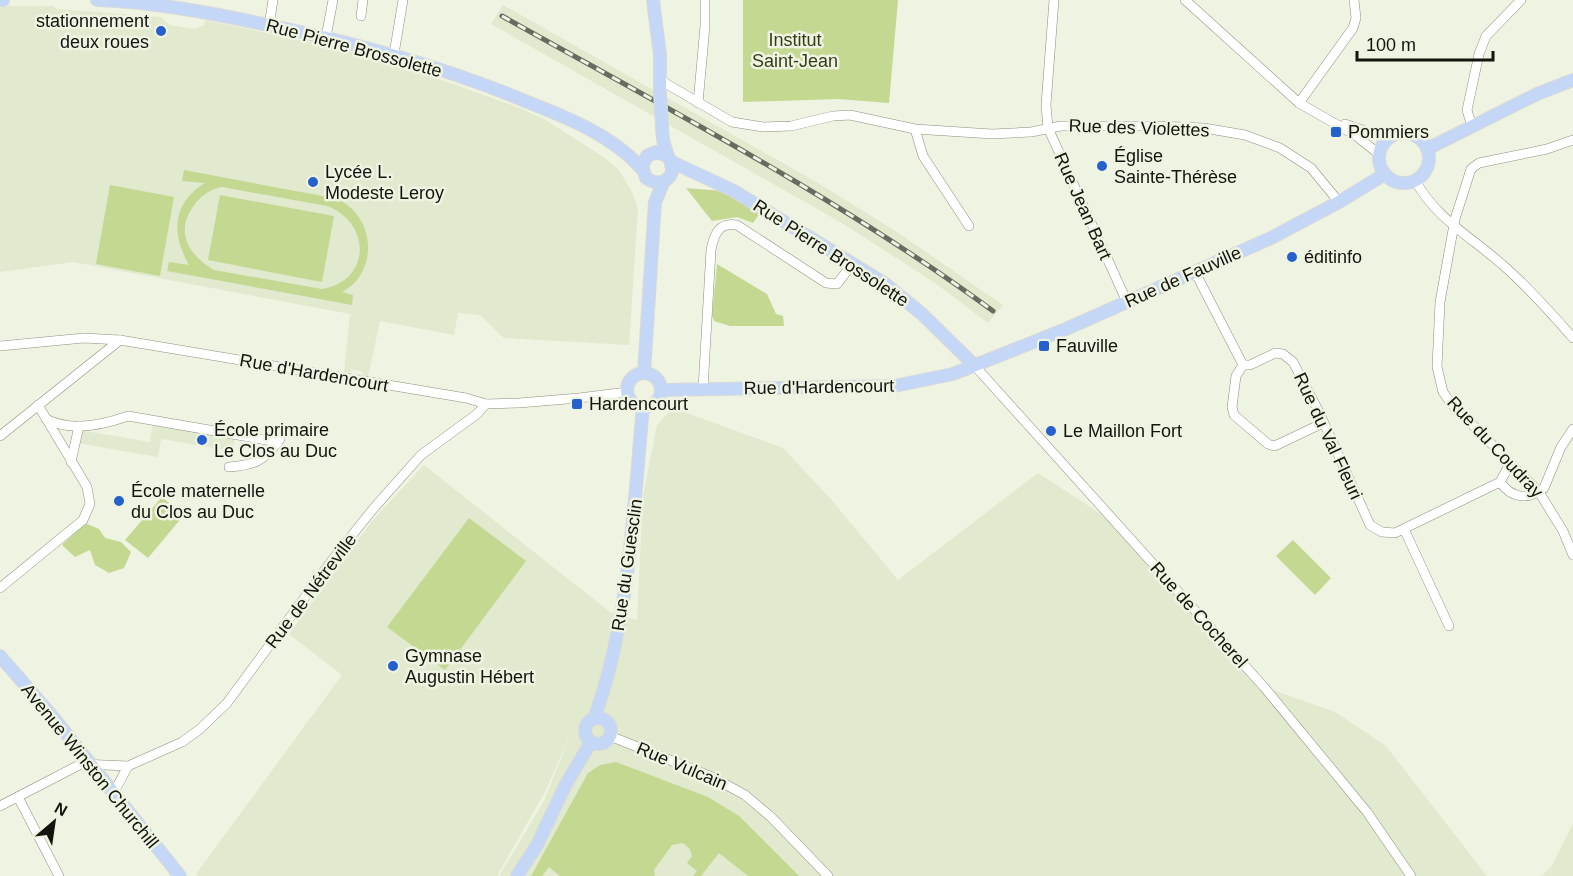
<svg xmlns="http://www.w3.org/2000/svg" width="1573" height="876" font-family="Helvetica,sans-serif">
<rect width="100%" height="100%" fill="#eef4e1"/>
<g fill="#e1e9cf">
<polygon points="503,5 818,183 894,230 1003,305 988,323 935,283 842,223 491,24"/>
<polygon points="0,6 54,6 56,9 162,17 163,20 170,25 195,29 204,25 205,20 309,42 371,57 428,75 517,107 544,119 602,156 619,170 633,194 638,209 629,345 504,338 480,315 458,313 454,335 380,321 368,377 364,376 361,371 353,370 347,373 344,372 350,314 73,262 0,272"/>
<polygon points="673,408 783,448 829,497 898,580 1038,473 1101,514 1135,543 1264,687 1335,712 1386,746 1487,876 499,876 544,801 574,725 547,788 497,876 198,876 196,874 342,675 289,634 372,521 424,465 610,612 637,620 643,496 657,425"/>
<polygon points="153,423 235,437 232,451 161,439 158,457 77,443 79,430 150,442"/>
<polygon points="1573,823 1573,876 1541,876 1551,867"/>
</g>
<g fill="#c4d892" fill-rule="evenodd">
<polygon points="743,0 898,0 889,103 838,99 743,102"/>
<path d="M184 170 333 198C337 200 342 201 346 204 377 226 375 275 342 292L353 295 352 305 167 271 169 262 189 265C171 234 172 203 205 183L182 181ZM222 187 327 206C371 222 372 281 322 289L214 270C188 255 174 231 195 204 202 195 210 189 222 187Z"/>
<polygon points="110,185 174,197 160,276 96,264"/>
<polygon points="686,188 722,191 760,213 753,223 737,217 712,221"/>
<polygon points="220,195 334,216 322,282 208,260"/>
<polygon points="717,264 767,294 776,314 783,316 784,326 730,326 714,321 712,315"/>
<polygon points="162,497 184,515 148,558 125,540"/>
<polygon points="469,518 526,561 445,670 387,627"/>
<polygon points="85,523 99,529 105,538 121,542 131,552 124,568 109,573 95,565 90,550 75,557 62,545"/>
<polygon points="1293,540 1331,578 1315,595 1276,556"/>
<polygon points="616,762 708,797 739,816 799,876 748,876 719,853 701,876 693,876 697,871 687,863 692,856 690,849 683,843 672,845 654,870 655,876 560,876 549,867 542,876 531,876 588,773 600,765"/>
</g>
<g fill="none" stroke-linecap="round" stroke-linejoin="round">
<defs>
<g id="minor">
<polyline points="1054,0 1046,105 1048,128 1127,302"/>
<polyline points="1185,0 1299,103 1355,135 1379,154"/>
<polyline points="361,16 363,0"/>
<polyline points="269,25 273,0"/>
<polyline points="326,37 333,0"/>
<polyline points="394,54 403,0"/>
<polyline points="660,80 732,122 763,127 791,126 833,116 850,115 915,129 992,134 1031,132 1061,126 1159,126 1204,128 1245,135 1280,148 1311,168 1339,202"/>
<polyline points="698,103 705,26 705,0"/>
<polyline points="1299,103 1353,28 1356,18 1354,0"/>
<polyline points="1345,124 1388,139"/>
<polyline points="1472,127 1467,110 1479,54 1486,36 1521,0"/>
<polyline points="915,129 923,156 969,226"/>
<polyline points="1573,140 1547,149 1479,163 1471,169 1455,219 1440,302 1437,367 1443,392 1450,402 1539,492 1563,531 1573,555"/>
<path d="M1415 180C1436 219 1473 238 1505 267 1529 288 1552 314 1573 338"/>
<polyline points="1195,272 1243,365"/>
<polyline points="0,346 84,338 120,340 466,398 486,404 519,403 579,398 627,392"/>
<polyline points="974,365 1264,687 1367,812 1411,876"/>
<polyline points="1243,365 1250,365 1275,353 1283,354 1293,362 1319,412 1370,525 1382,532 1395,533 1500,482"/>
<polyline points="1243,365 1236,376 1232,407 1234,415 1268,444 1274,446 1279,444 1323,423"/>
<path d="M703 389 711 250C714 234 719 222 737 225L826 283 837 284 853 263"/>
<path d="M46 419C71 432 103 425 128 416L278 442"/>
<polyline points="0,436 120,340"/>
<polyline points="71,462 79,426"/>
<path d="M1510 464 1500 482C1512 499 1528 500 1544 488L1561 447 1573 429"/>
<path d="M229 467C255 465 264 461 280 439"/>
<polyline points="1404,529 1449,626"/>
<polyline points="0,588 83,520 90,504 87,487 38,405"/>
<polyline points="610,736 712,777 745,795 771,817 828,876"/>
<polyline points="113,794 128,766"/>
<polyline points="18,797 59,876"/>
<polyline points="0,806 81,764 128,766 182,742 200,729 227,703 333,559 373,509 421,455 477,414 486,404"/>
</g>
<g id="major">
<polyline points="0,0 3,0"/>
<path d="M97 0C155 2 211 13 268 25 356 43 442 66 525 101 566 117 612 135 642 169"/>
<polyline points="653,0 660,55 660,94"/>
<path d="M662 126C662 135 663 142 666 150 669 161 679 173 664 181 658 184 652 182 646 178L642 166 647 156 656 152 667 156"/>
<circle cx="1404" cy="158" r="25"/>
<polyline points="1427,149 1537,94 1573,80"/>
<polyline points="672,162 734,191 884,283 922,314 974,365"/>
<polyline points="644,373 655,202 664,181"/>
<circle cx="644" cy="390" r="17"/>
<polyline points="661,390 894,386 953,374 1066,329 1271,238 1339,202 1385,174"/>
<polyline points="0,656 53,717 180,876"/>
<circle cx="598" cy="731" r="13"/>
<path d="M594 719C630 619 633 512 643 407"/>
<polyline points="517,876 537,845 566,784 591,742"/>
</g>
</defs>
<use href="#minor" stroke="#8a907f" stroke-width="10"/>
<use href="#major" stroke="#d9d9d8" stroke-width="14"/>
<use href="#minor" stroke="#fff" stroke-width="9"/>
<use href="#major" stroke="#c4d7f7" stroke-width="12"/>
<defs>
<path id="rail" d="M502 16C668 109 839 198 993 311"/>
</defs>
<use href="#rail" stroke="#686b60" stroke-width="5"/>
<use href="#rail" stroke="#eef4e1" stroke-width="3" stroke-dasharray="9" stroke-linecap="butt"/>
<defs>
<polyline id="major-bridge" points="660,94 662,126"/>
</defs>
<use href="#major-bridge" stroke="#d9d9d8" stroke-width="14" stroke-linecap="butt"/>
<use href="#major-bridge" stroke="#c4d7f7" stroke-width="12"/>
</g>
<g fill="#2560cd" stroke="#eef4e1" stroke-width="2">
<circle cx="161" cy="31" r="6"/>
<rect x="1330" y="126" width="12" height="12" rx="3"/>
<circle cx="1102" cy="166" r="6"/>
<circle cx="313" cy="182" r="6"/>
<circle cx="1292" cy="257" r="6"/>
<rect x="1038" y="340" width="12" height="12" rx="3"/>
<rect x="571" y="398" width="12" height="12" rx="3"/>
<circle cx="1051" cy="431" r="6"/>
<circle cx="202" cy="440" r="6"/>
<circle cx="119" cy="501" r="6"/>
<circle cx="393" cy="666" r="6"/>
</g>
<g text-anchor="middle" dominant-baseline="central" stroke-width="5" stroke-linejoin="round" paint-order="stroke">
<g font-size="18" fill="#12140d" stroke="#eef4e1" text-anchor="start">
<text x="149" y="21" text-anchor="end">stationnement<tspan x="149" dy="21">deux roues</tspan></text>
<text x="1348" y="132">Pommiers</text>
<text x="1114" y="156">Église<tspan x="1114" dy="21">Sainte-Thérèse</tspan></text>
<text x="325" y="172">Lycée L.<tspan x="325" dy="21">Modeste Leroy</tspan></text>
<text x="1304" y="257">éditinfo</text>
<text x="1056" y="346">Fauville</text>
<text x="589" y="404">Hardencourt</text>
<text x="214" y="430">École primaire<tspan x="214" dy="21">Le Clos au Duc</tspan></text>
<text x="1063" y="431">Le Maillon Fort</text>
<text x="131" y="491">École maternelle<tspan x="131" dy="21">du Clos au Duc</tspan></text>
<text x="405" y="656">Gymnase<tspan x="405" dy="21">Augustin Hébert</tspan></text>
</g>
<g font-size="18" fill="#343e16" stroke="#eef4e1">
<text x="795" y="40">Institut<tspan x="795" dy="21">Saint-Jean</tspan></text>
</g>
<g font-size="18" fill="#12140d" stroke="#eef4e1">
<text transform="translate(354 48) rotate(15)">Rue Pierre Brossolette</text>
<text transform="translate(1139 128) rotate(2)">Rue des Violettes</text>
<text transform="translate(1083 206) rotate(66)">Rue Jean Bart</text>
<text transform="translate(831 253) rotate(33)">Rue Pierre Brossolette</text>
<text transform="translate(1183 277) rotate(-24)">Rue de Fauville</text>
<text transform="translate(314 373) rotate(10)">Rue d'Hardencourt</text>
<text transform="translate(819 387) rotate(-1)">Rue d'Hardencourt</text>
<text transform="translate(1328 436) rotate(65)">Rue du Val Fleuri</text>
<text transform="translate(1495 447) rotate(47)">Rue du Coudray</text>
<text transform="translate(627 565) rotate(-82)">Rue du Guesclin</text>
<text transform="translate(311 591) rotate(-53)">Rue de Nétreville</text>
<text transform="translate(1199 615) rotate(48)">Rue de Cocherel</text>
<text transform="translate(90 766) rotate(51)">Avenue Winston Churchill</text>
<text transform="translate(682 766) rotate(23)">Rue Vulcain</text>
</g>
</g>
<g transform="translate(54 822) rotate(29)" stroke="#eef4e1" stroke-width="4.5" paint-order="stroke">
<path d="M0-4.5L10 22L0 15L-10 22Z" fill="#12140d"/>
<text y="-9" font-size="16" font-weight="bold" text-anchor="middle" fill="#12140d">N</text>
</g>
<path d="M1357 51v9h136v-9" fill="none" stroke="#12140d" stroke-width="3"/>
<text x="1366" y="51" font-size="18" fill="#12140d" stroke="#eef4e1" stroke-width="4.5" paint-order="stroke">100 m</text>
</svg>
